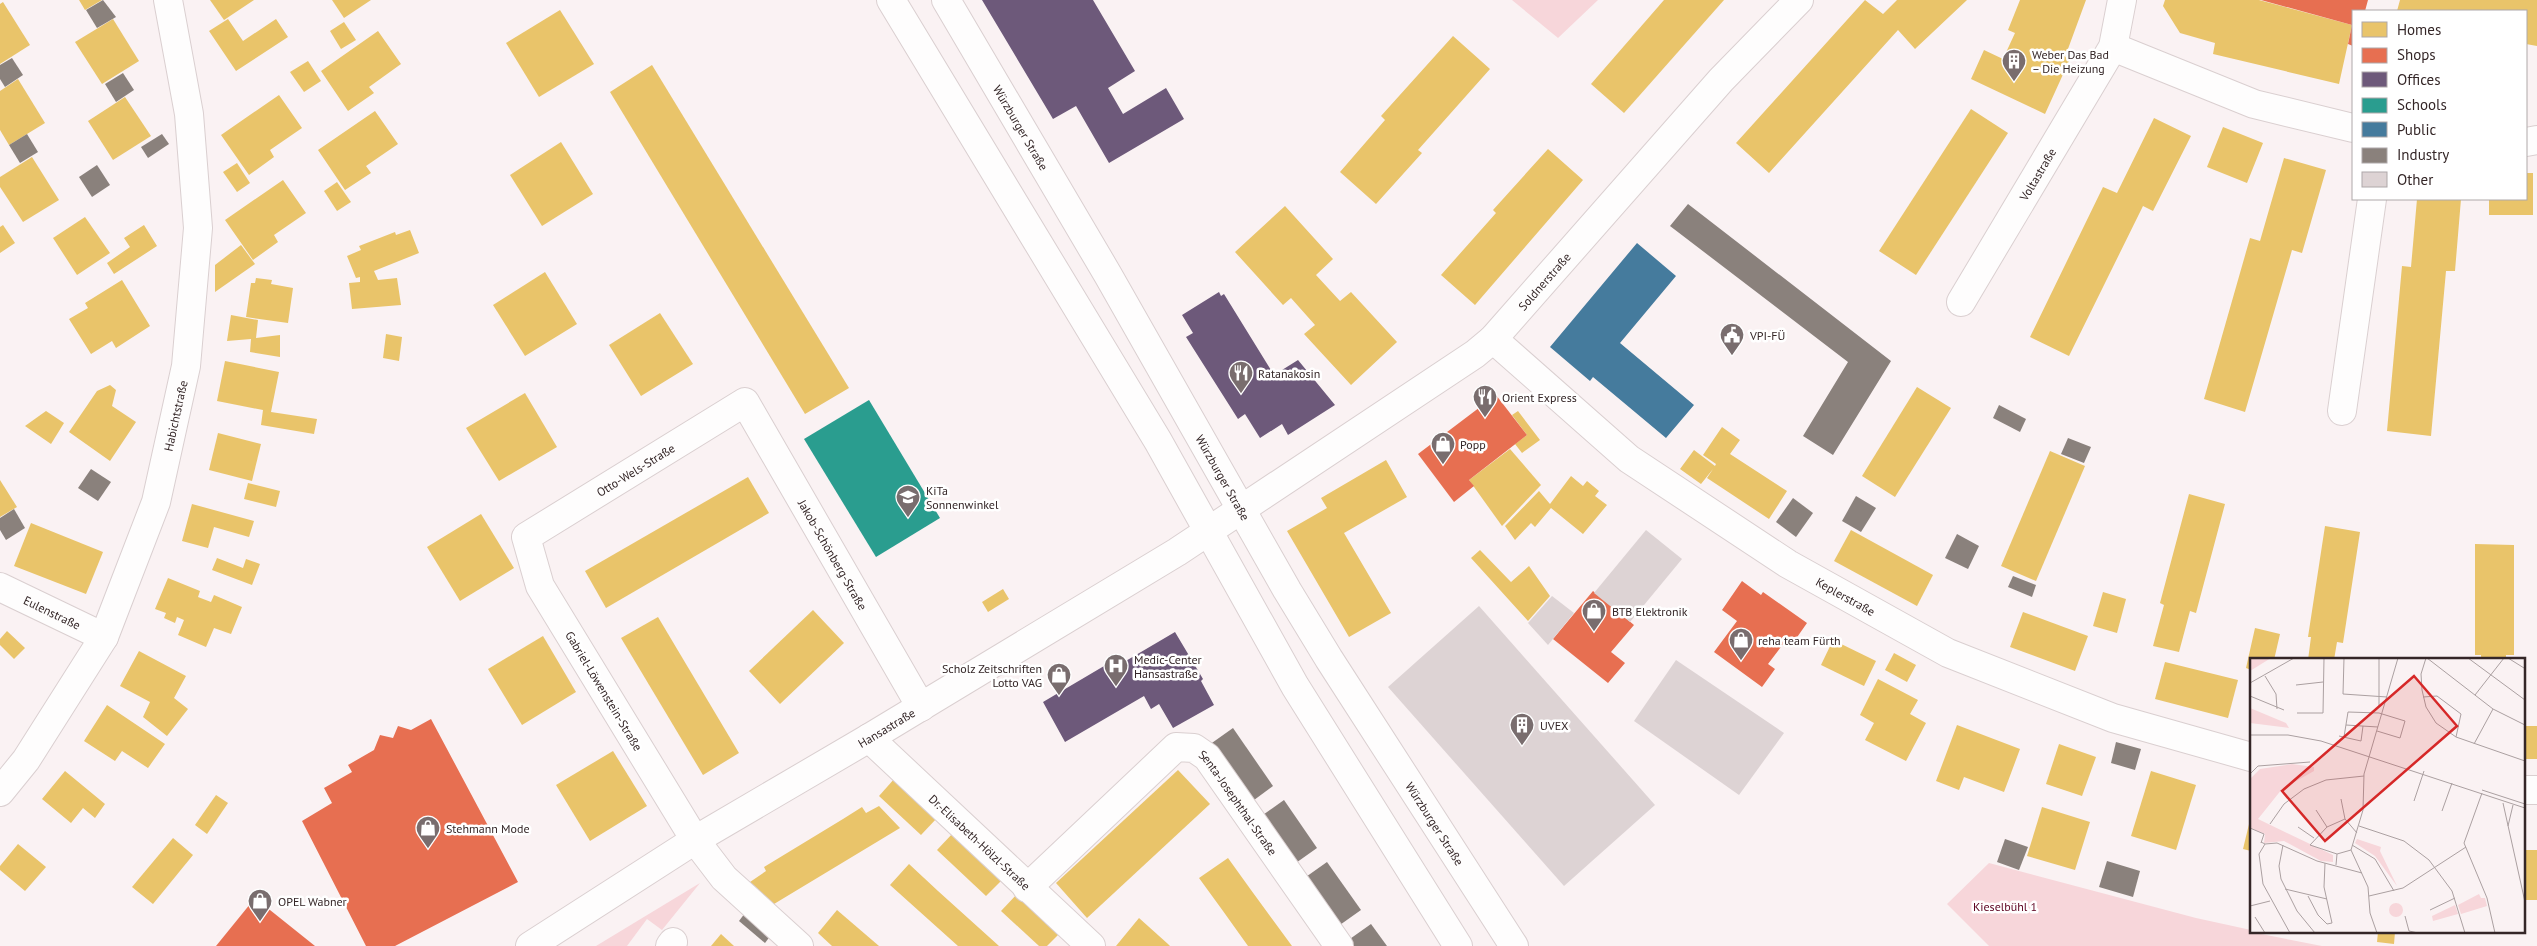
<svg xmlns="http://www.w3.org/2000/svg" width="2537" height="946" font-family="'PT Sans',sans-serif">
<rect width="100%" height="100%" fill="#faf2f3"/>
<g fill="#f7d6da">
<polygon points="1512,0 1598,0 1558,38"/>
<polygon points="1989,863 2196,918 2251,930 2251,932 2322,946 1989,946 1947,904"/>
<polygon points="700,883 662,930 647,919 627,946 596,946"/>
</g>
<g fill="#e9c46a">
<polygon points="79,0 102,0 85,10"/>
<polygon points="210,0 254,0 224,20"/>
<polygon points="332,0 371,0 344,18"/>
<polygon points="1664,0 1724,0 1624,113 1591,84"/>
<polygon points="1865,0 1883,14 1897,0 1967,0 1915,49 1898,30 1769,173 1736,143"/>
<polygon points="2020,0 2086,0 2065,57 2070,59 2045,114 1971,79 1984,50 2003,59 2015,33 2008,30"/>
<polygon points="2165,0 2259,0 2352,25 2339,84 2213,54 2215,43 2180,33 2163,6"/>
<polygon points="2400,0 2537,0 2537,46 2526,44 2526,11 2397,11"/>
<polygon points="3,2 30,45 0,64 0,4"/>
<polygon points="560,10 594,64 539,97 506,43"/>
<polygon points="113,19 139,61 102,84 75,42"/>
<polygon points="228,19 243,41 276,19 288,37 236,71 209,31"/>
<polygon points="344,22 356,40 341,49 330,31"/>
<polygon points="378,31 401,64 369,87 374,93 348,111 321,71"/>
<polygon points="1453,36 1490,69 1418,150 1422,153 1376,204 1340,172 1385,120 1381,116"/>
<polygon points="308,61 321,81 304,92 290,72"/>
<polygon points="652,65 849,388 805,414 610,92"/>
<polygon points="18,79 45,123 9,145 0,130 0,91"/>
<polygon points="279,95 302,128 270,150 274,157 249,175 221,135"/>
<polygon points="125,97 151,136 113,160 88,121"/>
<polygon points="1971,109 2008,133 1916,275 1879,251"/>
<polygon points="375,111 398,144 366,166 371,173 345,190 318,150"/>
<polygon points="2154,118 2191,136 2153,211 2143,206 2069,356 2030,337 2103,187 2117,193"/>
<polygon points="2223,127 2263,143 2247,183 2207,167"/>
<polygon points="561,142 593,194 542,226 510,175"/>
<polygon points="1548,149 1583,180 1475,305 1441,275 1496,213 1493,210"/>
<polygon points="32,157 59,200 23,222 0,187 0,177"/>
<polygon points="2284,158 2326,170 2302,253 2292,250 2245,412 2204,399 2250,238 2260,241"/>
<polygon points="237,163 250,183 237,192 223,172"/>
<polygon points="2526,173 2533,173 2533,215 2489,215 2489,199 2526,199"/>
<polygon points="283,180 306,213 274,235 278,242 253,260 225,220"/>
<polygon points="337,182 351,202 337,211 324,191"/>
<polygon points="2417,199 2461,199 2455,271 2446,271 2431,436 2387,431 2402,266 2411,267"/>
<polygon points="1285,206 1333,259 1316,275 1340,301 1351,292 1397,342 1351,385 1304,334 1315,325 1291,298 1283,305 1235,252"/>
<polygon points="85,217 110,253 77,275 53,238"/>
<polygon points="3,225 15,243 0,253 0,227"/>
<polygon points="144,225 157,246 114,274 107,263 130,247 124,238"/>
<polygon points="410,230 419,253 374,271 378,280 397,278 401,305 352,309 349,283 360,282 360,277 356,278 347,256 361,250 359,246 395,232 396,235"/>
<polygon points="241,245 255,264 215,292 215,265"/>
<polygon points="545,272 577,324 525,356 493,305"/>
<polygon points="256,278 272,280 271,284 293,288 288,323 246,317 251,283 255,283"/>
<polygon points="122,280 150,326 116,348 112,341 91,354 69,319 88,308 85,303"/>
<polygon points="660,313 693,364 641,396 609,345"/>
<polygon points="231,315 258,320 256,338 280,335 280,357 250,352 251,339 227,341"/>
<polygon points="386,334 402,337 399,361 383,358"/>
<polygon points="225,361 279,372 271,412 317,419 314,434 261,425 263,410 217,401"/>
<polygon points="110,385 116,390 112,406 136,422 110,461 69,432 97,391"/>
<polygon points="1917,387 1951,408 1895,497 1862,476"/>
<polygon points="525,393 557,447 499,481 466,428"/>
<polygon points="46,411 64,423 51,444 25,426"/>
<polygon points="1518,411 1540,440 1522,453 1515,444 1527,435 1512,415"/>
<polygon points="1722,427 1740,440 1730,454 1787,491 1769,519 1707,478 1713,469 1701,484 1680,469 1694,450 1715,466 1716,464 1703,455"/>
<polygon points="218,433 261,444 252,481 209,470"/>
<polygon points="1510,449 1541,485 1502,526 1469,480"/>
<polygon points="2050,451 2085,466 2036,581 2001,566"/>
<polygon points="1386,460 1407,497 1344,533 1391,613 1349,637 1287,531 1327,508 1321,498"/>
<polygon points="1571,476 1583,486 1587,481 1599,491 1595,496 1607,505 1583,534 1551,508 1535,527 1531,523 1515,540 1505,526 1539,491 1550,504"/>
<polygon points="748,477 769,513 606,608 585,571"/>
<polygon points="0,480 17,507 0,517"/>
<polygon points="248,483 280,491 276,507 244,499"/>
<polygon points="2189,494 2225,504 2196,613 2190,611 2179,652 2153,646 2164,605 2160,603"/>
<polygon points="192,504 254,521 249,537 214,527 208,548 182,541"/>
<polygon points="481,514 514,568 460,601 427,547"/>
<polygon points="31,523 103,552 86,594 14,566"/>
<polygon points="2325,526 2360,532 2343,643 2337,642 2334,660 2308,660 2311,637 2308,637"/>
<polygon points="1851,530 1933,575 1917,606 1834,561"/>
<polygon points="2475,544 2514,545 2514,655 2506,655 2506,660 2481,660 2481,655 2475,655"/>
<polygon points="1480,550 1511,582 1529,566 1550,596 1528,621 1471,558"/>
<polygon points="217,558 243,568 246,559 260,564 252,585 212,570"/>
<polygon points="168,578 200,591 198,597 211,602 214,595 242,607 231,634 214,628 206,647 178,635 184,620 177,617 175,623 164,618 166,613 155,609"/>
<polygon points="1003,589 1009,599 988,612 982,602"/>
<polygon points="2103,592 2126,599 2117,633 2093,626"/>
<polygon points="813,610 844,643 780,704 749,671"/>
<polygon points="2023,612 2088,636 2075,671 2010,647"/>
<polygon points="658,617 739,753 703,775 621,638"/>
<polygon points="2255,628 2280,634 2274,660 2251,660 2251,670 2246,668"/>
<polygon points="7,631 25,648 14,659 0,645 0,639"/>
<polygon points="543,636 576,692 522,725 488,669"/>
<polygon points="1833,640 1876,661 1864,686 1821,665"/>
<polygon points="139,651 186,676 174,698 188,709 167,736 143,717 150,702 120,686"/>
<polygon points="1894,653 1916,665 1907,682 1885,670"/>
<polygon points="2165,662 2238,680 2228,718 2155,699"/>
<polygon points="1878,679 1918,700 1910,714 1926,723 1906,761 1865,740 1874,723 1860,715"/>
<polygon points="107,705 165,744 148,768 122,751 115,761 84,741"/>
<polygon points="1957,725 2020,749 2004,792 1964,777 1959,790 1936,781"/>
<rect x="2523" y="726" width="14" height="33"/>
<polygon points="2059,744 2096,757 2082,796 2046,784"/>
<polygon points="613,751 647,806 590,841 556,785"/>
<polygon points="1178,770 1210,804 1087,918 1056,883"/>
<polygon points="65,771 105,804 95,818 83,808 71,823 42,799"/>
<polygon points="2151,771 2196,785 2176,850 2131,836"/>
<polygon points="895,778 937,818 921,835 879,796"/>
<polygon points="216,795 228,803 207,834 195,825"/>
<polygon points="879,806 900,828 774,904 750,882 766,871 764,867 843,819 862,807 866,813"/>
<polygon points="2042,807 2090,822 2075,870 2027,856"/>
<polygon points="2250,820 2251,820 2251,851 2243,849"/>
<polygon points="953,833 1003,879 986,896 937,850"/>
<polygon points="173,838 193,855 153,904 132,887"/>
<polygon points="18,844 46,867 25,891 0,870 0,866"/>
<rect x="2523" y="850" width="14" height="50"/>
<polygon points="1228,858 1251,890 1292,946 1248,946 1223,911 1199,878"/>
<polygon points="909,864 938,891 999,946 958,946 890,885"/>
<polygon points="1018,893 1060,933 1047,946 1039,946 1001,911"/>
<polygon points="837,910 879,946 832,946 818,933"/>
<polygon points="1139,918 1168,944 1170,946 1116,946"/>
<polygon points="2378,932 2395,932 2394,944 2377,942"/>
<polygon points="721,934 734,946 711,946"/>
</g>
<g fill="#e76f51">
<polygon points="2261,0 2368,0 2365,11 2353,11 2353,46 2348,44 2352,25"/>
<polygon points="1496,395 1527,435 1469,480 1474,486 1454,502 1418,454"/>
<polygon points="1742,581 1761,595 1763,592 1807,623 1793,643 1787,639 1768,664 1775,669 1762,687 1714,652 1737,621 1722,610"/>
<polygon points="1593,591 1634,625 1611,652 1625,663 1608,683 1553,639"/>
<polygon points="431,719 518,882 395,946 366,946 302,821 332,803 324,788 352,772 348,765 374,750 380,735 393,738 398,726 411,730"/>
<polygon points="255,898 315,946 216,946"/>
</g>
<g fill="#6d597a">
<polygon points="982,0 1093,0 1135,71 1108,88 1123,114 1166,88 1184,119 1109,163 1076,106 1053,119"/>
<polygon points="1219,292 1221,296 1224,294 1274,375 1298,360 1335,405 1288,435 1282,424 1260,438 1245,414 1238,419 1186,337 1193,333 1182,315"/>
<polygon points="1175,632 1203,679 1201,681 1214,705 1173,728 1159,704 1151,709 1144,696 1065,742 1043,702 1121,656 1124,662"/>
</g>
<polygon fill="#2a9d8f" points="869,400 940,518 876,557 804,439"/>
<polygon fill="#457b9d" points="1637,243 1676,276 1620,343 1694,405 1666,438 1593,377 1590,381 1550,347"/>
<g fill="#8a817c">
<polygon points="103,0 116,17 97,28 86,10"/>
<polygon points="12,58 23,75 5,87 0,79 0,65"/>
<polygon points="123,73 134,90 116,102 105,84"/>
<polygon points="27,134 38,152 20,163 9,145"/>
<polygon points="162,134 169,144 148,158 141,147"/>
<polygon points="97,165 110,185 92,197 79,177"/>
<polygon points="1688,204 1891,361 1833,455 1803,436 1848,362 1670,226"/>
<polygon points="1999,405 2026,419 2020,432 1993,418"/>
<polygon points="2068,438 2091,447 2084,463 2061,454"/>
<polygon points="91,469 111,482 98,501 78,488"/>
<polygon points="1856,496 1876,508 1861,532 1842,521"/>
<polygon points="1793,498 1813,513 1796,537 1776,522"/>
<polygon points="14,509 25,528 6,540 0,530 0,518"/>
<polygon points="1957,534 1979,546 1968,569 1945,558"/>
<polygon points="2013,576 2036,585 2032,597 2008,587"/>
<polygon points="1233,728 1273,786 1250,803 1209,745"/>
<polygon points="2116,742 2141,749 2135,770 2111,763"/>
<polygon points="1284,800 1317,848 1293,865 1260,817"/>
<polygon points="2005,839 2028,847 2019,870 1997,862"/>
<polygon points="2107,861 2140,871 2133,897 2099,887"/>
<polygon points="1327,862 1361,910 1337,927 1303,879"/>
<polygon points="745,913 771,935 765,943 739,921"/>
<polygon points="1371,924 1387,946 1351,946 1347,941"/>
</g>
<g fill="#ddd3d4">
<polygon points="1646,530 1682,559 1630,622 1594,593"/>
<polygon points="1552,596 1574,613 1548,645 1528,623"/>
<polygon points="1479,606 1655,805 1564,886 1388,687"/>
<polygon points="1676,660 1784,733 1739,795 1634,721"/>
</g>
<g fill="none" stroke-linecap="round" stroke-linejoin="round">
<defs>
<g id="street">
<polyline points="2113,47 2254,104 2353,128"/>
<polyline points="2526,142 2537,140"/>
<path id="s1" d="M1961 302 2113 47 2122 0"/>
<path id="s2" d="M1493 339 1629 459 1788 564 1948 653 2113 718 2251 757"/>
<polyline points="2342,411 2372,199"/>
<path id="s3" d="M0 587 104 637"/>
<path id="s4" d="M869 738 1091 946"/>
<polyline points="2523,790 2537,790"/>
<path id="s5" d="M0 792 26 760 104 637 156 502 186 366 198 228 189 114 168 0"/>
<path id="s6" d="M1027 888 1176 747 1194 748 1207 757 1339 946"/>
<polyline points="670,946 673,942"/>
<path id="s7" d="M799 946 724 878 695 840 540 586 526 537 745 402 921 707"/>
</g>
<g id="secondary">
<path id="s8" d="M530 946 695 840 869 738 1177 552 1475 354 1493 339 1721 80 1799 0"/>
</g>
<g id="primary">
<polyline points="891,0 1158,441 1295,686 1458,946"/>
<path id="s9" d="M946 0 1108 275 1287 590 1329 659 1514 946"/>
</g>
</defs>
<use href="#street" stroke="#dacfd0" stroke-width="30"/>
<use href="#secondary" stroke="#dacfd0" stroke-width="30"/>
<use href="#primary" stroke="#dacfd0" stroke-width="30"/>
<use href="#street" stroke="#fefdfd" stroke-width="28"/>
<use href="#secondary" stroke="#fefdfd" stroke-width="28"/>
<use href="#primary" stroke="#fefdfd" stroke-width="28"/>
</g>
<defs>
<symbol id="building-pin" viewBox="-11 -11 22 30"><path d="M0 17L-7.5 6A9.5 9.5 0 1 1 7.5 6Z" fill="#796d6e" stroke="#fff"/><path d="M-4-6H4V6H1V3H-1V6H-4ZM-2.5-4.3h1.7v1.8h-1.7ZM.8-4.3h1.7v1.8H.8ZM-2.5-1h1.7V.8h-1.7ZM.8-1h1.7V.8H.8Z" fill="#fff"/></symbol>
<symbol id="civic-pin" viewBox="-11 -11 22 30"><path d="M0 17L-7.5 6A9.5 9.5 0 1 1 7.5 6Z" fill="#796d6e" stroke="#fff"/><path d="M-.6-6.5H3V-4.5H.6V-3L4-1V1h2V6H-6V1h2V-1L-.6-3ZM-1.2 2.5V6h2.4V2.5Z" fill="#fff"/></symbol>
<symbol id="restaurant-pin" viewBox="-11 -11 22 30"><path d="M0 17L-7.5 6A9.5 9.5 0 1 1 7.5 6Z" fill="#796d6e" stroke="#fff"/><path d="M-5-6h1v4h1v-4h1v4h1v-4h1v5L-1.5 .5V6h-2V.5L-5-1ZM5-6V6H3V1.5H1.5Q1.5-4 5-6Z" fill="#fff"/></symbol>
<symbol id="shop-pin" viewBox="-11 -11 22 30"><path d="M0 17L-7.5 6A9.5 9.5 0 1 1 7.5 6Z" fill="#796d6e" stroke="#fff"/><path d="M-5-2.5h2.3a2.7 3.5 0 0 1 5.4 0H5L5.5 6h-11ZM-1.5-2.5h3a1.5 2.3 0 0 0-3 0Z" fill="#fff"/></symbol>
<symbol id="school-pin" viewBox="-11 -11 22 30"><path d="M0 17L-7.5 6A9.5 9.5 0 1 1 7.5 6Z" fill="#796d6e" stroke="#fff"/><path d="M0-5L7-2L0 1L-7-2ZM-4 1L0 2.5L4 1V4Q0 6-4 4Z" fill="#fff"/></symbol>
<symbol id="hospital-pin" viewBox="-11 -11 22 30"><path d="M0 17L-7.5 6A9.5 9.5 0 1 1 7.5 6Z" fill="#796d6e" stroke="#fff"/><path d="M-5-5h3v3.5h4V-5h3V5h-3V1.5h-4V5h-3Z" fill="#fff"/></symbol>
</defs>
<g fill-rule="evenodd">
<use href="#building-pin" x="2000" y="47" width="28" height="38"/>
<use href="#civic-pin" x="1718" y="321" width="28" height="38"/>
<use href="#restaurant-pin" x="1227" y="359" width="28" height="38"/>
<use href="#restaurant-pin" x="1471" y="383" width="28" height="38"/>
<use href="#shop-pin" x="1429" y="430" width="28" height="38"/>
<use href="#school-pin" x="894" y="483" width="28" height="38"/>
<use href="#shop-pin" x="1580" y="597" width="28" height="38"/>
<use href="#shop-pin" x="1727" y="626" width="28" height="38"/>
<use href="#hospital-pin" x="1102" y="652" width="28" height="38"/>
<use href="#shop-pin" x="1045" y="661" width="28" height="38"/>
<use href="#building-pin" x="1508" y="711" width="28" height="38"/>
<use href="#shop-pin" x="414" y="814" width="28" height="38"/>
<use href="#shop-pin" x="246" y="887" width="28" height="38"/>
</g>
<g text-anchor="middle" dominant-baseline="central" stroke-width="5" stroke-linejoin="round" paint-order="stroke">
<g font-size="12" fill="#342627" stroke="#fff" text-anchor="start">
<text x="2032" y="54">Weber Das Bad<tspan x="2032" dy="14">– Die Heizung</tspan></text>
<text x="1750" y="335">VPI-FÜ</text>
<text x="1258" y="373">Ratanakosin</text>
<text x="1502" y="397">Orient Express</text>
<text x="1460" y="444">Popp</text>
<text x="926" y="490">KiTa<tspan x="926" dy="14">Sonnenwinkel</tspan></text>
<text x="1612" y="611">BTB Elektronik</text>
<text x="1758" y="640">reha team Fürth</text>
<text x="1134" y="659">Medic-Center<tspan x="1134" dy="14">Hansastraße</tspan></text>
<text x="1042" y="668" text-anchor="end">Scholz Zeitschriften<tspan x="1042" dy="14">Lotto VAG</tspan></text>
<text x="1540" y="725">UVEX</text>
<text x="446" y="828">Stehmann Mode</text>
<text x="278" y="901">OPEL Wabner</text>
</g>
<g font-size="12" fill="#342627" stroke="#fff">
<text stroke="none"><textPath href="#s9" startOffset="148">Würzburger Straße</textPath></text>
<text stroke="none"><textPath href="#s1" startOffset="149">Voltastraße</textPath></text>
<text stroke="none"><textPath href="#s8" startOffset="1216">Soldnerstraße</textPath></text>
<text stroke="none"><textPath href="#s5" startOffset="420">Habichtstraße</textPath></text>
<text stroke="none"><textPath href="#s7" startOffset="626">Otto-Wels-Straße</textPath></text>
<text stroke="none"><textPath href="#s9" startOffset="552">Würzburger Straße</textPath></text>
<text stroke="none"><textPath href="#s7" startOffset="931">Jakob-Schönberg-Straße</textPath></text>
<text stroke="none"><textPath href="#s2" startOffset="438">Keplerstraße</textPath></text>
<text stroke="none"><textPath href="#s3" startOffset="58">Eulenstraße</textPath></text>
<text transform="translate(604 691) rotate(59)">Gabriel-Löwenstein-Straße</text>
<text stroke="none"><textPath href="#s8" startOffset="418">Hansastraße</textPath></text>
<text stroke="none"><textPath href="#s6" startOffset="294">Senta-Josephthal-Straße</textPath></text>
<text stroke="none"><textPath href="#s9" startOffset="958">Würzburger Straße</textPath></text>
<text stroke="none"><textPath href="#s4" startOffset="152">Dr.-Elisabeth-Hölzl-Straße</textPath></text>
</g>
<g font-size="12" fill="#5c0220" stroke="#fff">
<text x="2005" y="906">Kieselbühl 1</text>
</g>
</g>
<g transform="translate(2250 658)">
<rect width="275" height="275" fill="#faf2f3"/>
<path d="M0 0H21L0 13ZM0 50 36 65 39 70 0 65ZM42 106 64 109V113L32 131 8 161 83 197V204L71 203 34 183 14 185 15 176 0 170V121L10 111ZM107 181 131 189 130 193 147 228 125 198 105 185ZM229 236 231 240H235L237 248 211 256 208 247ZM139 252a7 7 0 1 1 14 0a7 7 0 1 1-14 0ZM205 247 208 256 183 263 182 258Z" fill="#f7d6da"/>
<path fill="none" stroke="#aba0a1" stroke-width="1" d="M94 0 93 36 137 39M129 0V49M176 0 171 16 172 32 176 49 186 65 206 79 275 103M177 0 243 51 275 67M218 0 275 42M258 0 274 10M15 18 26 36 27 51M0 25 44 0M46 27 73 24M225 37 254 0M0 38 34 52M173 39 187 38 211 56 206 79M47 55H73L74 0M96 67 128 69M0 77H38L71 83 275 150M89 78 111 83 113 68M94 79 98 54 129 55 155 63 150 80 127 73M224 86 243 51M0 116 8 108 60 104M232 132 275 146M232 135 214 185 237 240 245 275M91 141 95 161 107 175M164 143 174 113M253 145 275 244M66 152 77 169M192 153 202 125M20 166 34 146 54 131 76 122 114 118M109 168 154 183 179 202 202 233 215 275M258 168 263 147M48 169 64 180M0 170 14 176 11 185M11 184 15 186 9 196 13 226 40 275M15 186 27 185 67 203 112 215M33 187 29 208 31 221 47 253 65 275M102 187 125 201 144 233M87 196 60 187 77 169 95 161M86 207 87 196 101 192M35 231 77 241M58 238 68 257 77 266 82 265 74 229 75 205M119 238 153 230 216 189M0 248 20 243M180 252 205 240M155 258 159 273 168 275M5 259 15 275M127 275 120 255 118 229 101 192 113 152 114 116 148 0"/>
<path fill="#d62828" fill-opacity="0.15" stroke="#d62828" stroke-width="2.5" d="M164 18 207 68 75 183 32 133Z"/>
<rect width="275" height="275" fill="none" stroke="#342627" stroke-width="2.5"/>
</g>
<rect x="2352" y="10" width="175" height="190" fill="#ffffff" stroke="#aea8a9"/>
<rect x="2362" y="22" width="25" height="15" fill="#e9c46a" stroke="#aea8a9"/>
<text x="2397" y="35" font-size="15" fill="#342627">Homes</text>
<rect x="2362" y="48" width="25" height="15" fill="#e76f51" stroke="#aea8a9"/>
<text x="2397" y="60" font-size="15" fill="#342627">Shops</text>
<rect x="2362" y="72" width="25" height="15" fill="#6d597a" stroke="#aea8a9"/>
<text x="2397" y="85" font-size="15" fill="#342627">Offices</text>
<rect x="2362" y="98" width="25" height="15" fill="#2a9d8f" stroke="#aea8a9"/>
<text x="2397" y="110" font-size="15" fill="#342627">Schools</text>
<rect x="2362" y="122" width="25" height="15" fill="#457b9d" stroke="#aea8a9"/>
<text x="2397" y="135" font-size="15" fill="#342627">Public</text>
<rect x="2362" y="148" width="25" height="15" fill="#8a817c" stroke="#aea8a9"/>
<text x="2397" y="160" font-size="15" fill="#342627">Industry</text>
<rect x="2362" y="172" width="25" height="15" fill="#ddd3d4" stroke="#aea8a9"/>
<text x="2397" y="185" font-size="15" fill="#342627">Other</text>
</svg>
